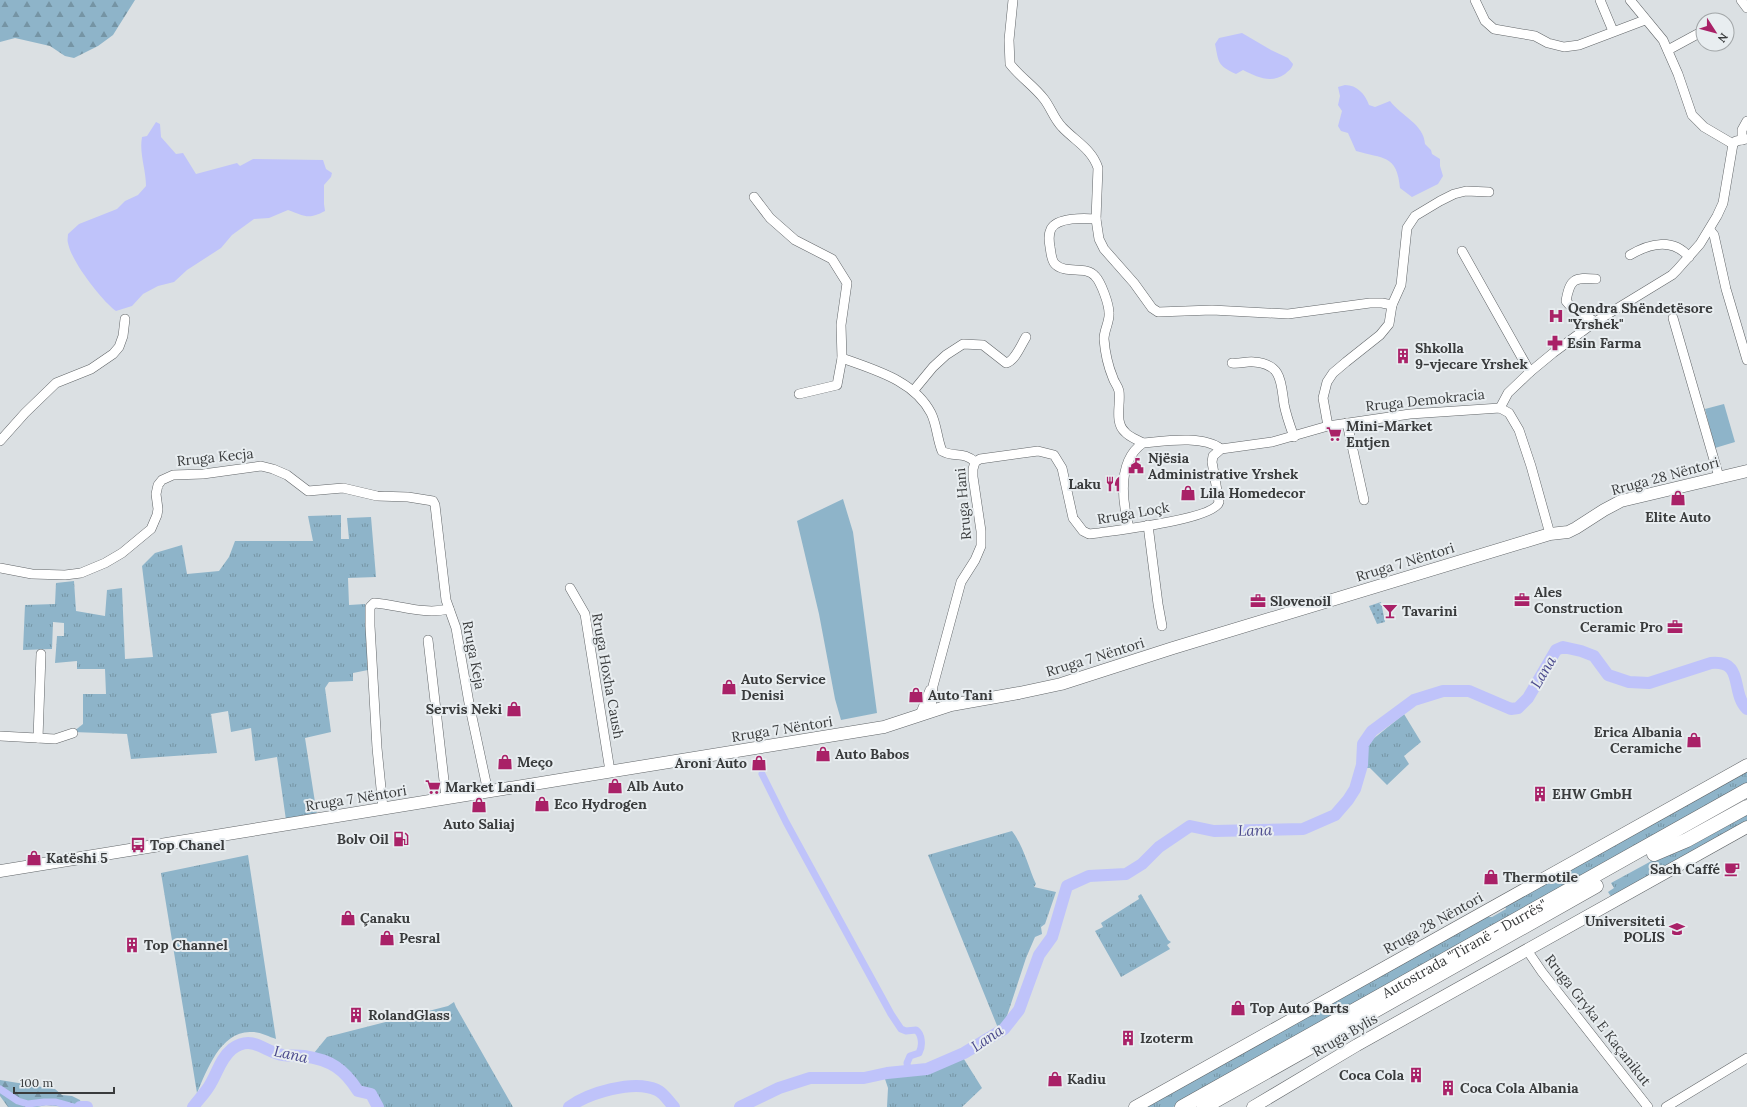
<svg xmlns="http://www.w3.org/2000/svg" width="1747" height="1107" font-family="Lora,serif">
<defs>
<pattern id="grass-tufts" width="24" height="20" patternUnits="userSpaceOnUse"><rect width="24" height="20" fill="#8eb4c9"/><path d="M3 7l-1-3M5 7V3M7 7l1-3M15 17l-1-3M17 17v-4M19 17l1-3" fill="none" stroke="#7594a4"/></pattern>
<pattern id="forest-firs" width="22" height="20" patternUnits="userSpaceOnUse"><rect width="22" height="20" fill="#8eb4c9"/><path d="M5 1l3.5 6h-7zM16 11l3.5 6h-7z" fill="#7594a4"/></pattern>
<pattern id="park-dots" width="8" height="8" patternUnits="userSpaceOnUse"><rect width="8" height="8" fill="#8eb4c9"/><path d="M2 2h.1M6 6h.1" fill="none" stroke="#7594a4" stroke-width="1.8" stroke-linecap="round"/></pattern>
</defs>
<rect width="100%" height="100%" fill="#dbe0e3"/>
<g fill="url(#grass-tufts)">
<polygon points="341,515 341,539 349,539 347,518 371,517 376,577 348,578 349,605 365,604 368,670 353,673 353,681 329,682 325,688 331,732 305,738 317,815 286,820 277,757 255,761 251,728 231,732 228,711 211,714 217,753 131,759 127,734 73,732 83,724 83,694 106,694 105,669 77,669 77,661 55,663 57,636 64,636 64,623 53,622 52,649 23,650 25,605 55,604 56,583 74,581 76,611 105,616 107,590 122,588 125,659 153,657 142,566 155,553 182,545 187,574 219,571 229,557 235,541 313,541 308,516"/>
<polygon points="1404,714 1421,742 1404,756 1409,764 1387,785 1370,768 1367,768 1367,744"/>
<polygon points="1747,769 1747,783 1173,1107 1144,1107 1483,917 1492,917 1506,909 1505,906"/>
<polygon points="1747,809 1747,822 1612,898 1608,892 1614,888 1611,883"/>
<path d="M1012 831C1024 847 1028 866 1036 884L1034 887 1056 892 1045 924 1041 927 1042 934 1035 937 1026 958 1006 1019 998 1028 928 855Z"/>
<path d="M248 855 276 1039C269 1037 260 1032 252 1032 221 1030 207 1070 197 1093L161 873Z"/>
<polygon points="1141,894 1168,940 1171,942 1167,945 1170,949 1121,977 1095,931 1103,927 1101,923 1139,899 1138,896"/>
<polygon points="454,1002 456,1007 513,1107 379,1107 374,1093 361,1089 352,1077 337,1064 314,1053 327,1037 448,1006"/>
<polygon points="962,1056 982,1088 962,1107 887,1107 888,1088 884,1076 927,1072"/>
</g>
<g fill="url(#forest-firs)">
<polygon points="0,0 135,0 113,35 98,46 74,58 65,56 50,46 15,38 0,42"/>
<polygon points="0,1080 55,1089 62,1095 72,1096 80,1100 81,1103 76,1106 66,1107 46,1105 37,1107 8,1107 0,1096"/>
</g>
<polygon fill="url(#park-dots)" points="1381,602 1385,622 1377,624 1369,606"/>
<g fill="#8eb4c9">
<polygon points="1724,404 1735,442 1715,448 1705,409"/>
<polygon points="843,499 853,532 877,713 841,720 835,699 819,614 797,521"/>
</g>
<g fill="#bfc3fa">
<path d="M1242 33 1271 50 1288 58 1293 64C1292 69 1289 70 1285 74 1271 84 1257 77 1243 70L1236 74C1217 65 1219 63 1215 44L1219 38Z"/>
<path d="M1345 85C1357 85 1365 94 1369 105L1375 107 1390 101C1401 116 1424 124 1425 144L1431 150 1432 154 1440 159V166L1443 176 1438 184 1412 197 1400 188C1397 154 1383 159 1356 151L1348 133 1341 131 1338 126 1342 111 1338 105 1340 96 1338 87Z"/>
<path d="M156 122 160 124 161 137 176 154 183 153 196 174 237 163 240 166 253 159 323 160 326 169 332 173 331 177 324 185V204L325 211C308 220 305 216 288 210L269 218 254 219 232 235 221 248 187 270 174 282 158 286 143 294 132 306 116 311C102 301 71 261 68 243 67 240 68 237 68 234L79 224 117 209 125 201 138 195 146 186C146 169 139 154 142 137L147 136Z"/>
</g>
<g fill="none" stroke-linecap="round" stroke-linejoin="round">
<g stroke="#bfc3fa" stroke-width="7">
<path d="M762 774 786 822 891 1014 901 1029 906 1031 916 1030C922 1034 923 1046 919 1053L910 1056 907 1063 908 1070"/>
<polyline points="0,1089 18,1101 28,1104 44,1102 56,1102 74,1107"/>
</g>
<g stroke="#bfc3fa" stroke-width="12">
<polyline points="80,1107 87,1107"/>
<path d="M193 1107C199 1099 207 1091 211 1083 218 1071 221 1058 232 1049 253 1034 264 1052 283 1055 290 1056 297 1055 304 1056 331 1060 344 1069 358 1091L371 1094 378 1107"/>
<path d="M569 1107C588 1093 634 1079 657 1090 664 1093 669 1102 674 1107"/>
<path d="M740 1107 779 1088 810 1078H864L887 1073 927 1069 964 1053 1004 1029 1019 1010 1039 955 1052 937 1067 886 1089 876 1126 874 1142 864 1159 847 1190 826 1214 831 1303 829 1335 815 1348 800 1355 789 1362 765 1363 744 1372 731 1414 700 1443 691H1469L1511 709 1518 708 1528 698 1556 650 1563 647 1581 651 1594 656 1608 675 1629 682 1649 683 1711 663C1745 660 1730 692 1747 709"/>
</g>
<defs>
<g id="minor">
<path d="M1013 0 1009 40 1010 64C1020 77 1034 86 1044 99 1051 108 1054 119 1062 127 1075 141 1092 149 1098 168L1096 219 1099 239 1104 249 1134 283 1152 308 1158 312 1212 310 1288 314 1370 303H1382L1392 305"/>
<polyline points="1475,0 1485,21 1494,29 1535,36 1548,43 1564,47 1579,45 1645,20"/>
<polyline points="1600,0 1613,31"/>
<polyline points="1630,0 1663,40 1678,74 1692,115 1704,127 1733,144"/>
<polyline points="1741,0 1747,8"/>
<polyline points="1668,50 1703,31"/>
<polyline points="1742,140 1742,130 1747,121"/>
<polyline points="754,197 770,218 795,240 832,259 847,283 841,325 842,358 837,385 799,394"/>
<path d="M1096 219C1085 218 1057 217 1051 229 1048 235 1049 241 1050 247 1051 252 1051 260 1055 264 1066 275 1086 265 1095 276 1101 282 1109 304 1109 313 1110 321 1104 330 1104 339 1105 352 1108 366 1113 378 1114 382 1118 386 1119 391 1121 404 1114 422 1125 432 1129 437 1138 440 1143 443"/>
<polyline points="1710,230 1714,235 1726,289 1747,360"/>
<polyline points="1462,251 1530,372"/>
<path d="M1630 255C1650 243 1673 238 1689 257"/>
<polyline points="1673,318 1719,477"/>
<path d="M1595 322C1585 314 1574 312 1566 301 1570 279 1574 277 1596 279"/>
<path d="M842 358C874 370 914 380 931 413 937 425 937 439 942 451 954 458 964 451 975 462"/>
<path d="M1232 363C1240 364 1247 361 1254 362 1282 364 1281 382 1284 404 1286 415 1290 426 1294 437"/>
<path d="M914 390 933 367 946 355 963 344 983 345 1006 363C1015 361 1021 345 1026 337"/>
<polyline points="1500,408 1508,393 1530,372 1553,353 1595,322 1672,275 1677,270 1700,244 1717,216 1723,203 1733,144 1736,141 1747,139"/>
<polyline points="1347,423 1364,500"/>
<polyline points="1328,426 1323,398 1327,382 1333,373 1346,362 1380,335 1389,324 1392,305 1401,285 1407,228 1415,216 1440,201 1454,194 1466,191 1489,192"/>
<polyline points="0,441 25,413 56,383 91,369 113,354 119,347 123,336 125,319"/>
<path d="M975 462 980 459 1038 451 1054 455 1062 468 1073 518 1083 531 1089 534 1098 533C1118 530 1215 519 1219 502L1212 462 1213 456 1221 449 1272 442 1328 426 1410 414 1500 408 1509 413 1519 430 1531 466 1550 534"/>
<polyline points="1148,525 1158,604 1162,626"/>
<path d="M1129 528C1122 500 1117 461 1143 443 1165 441 1203 435 1221 449"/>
<polyline points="0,568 32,574 65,575 81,573 105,563 122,553 151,529 157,515 158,509 156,494 158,485 162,480 173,475 203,474 261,466 273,469 287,475 308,491 343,488 377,496 408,497 433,501 435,505 446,600 456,628 469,703 488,792"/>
<polyline points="570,588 585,614 610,771"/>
<polyline points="428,640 446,798"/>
<polyline points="931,711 933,686 961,582 975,560 981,546 981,531 973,477 973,469 975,462"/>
<polyline points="920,715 930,690"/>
<polyline points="0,736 55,739 73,733"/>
<polyline points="38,738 41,654"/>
<path d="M383 808 377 748 370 626V607L374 603C400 605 423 615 449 609"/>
<polyline points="1527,950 1542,972 1648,1107"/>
<polyline points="1666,1107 1747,1058"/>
</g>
<g id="major">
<polyline points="0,871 884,727 951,705 1019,693 1061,684 1173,648 1550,534 1568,532 1576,528 1604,510 1621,501 1747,471"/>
<polyline points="1135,1107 1747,765"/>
<polyline points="1253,1107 1357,1045 1747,827"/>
</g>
<g id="highway">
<polyline points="1654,854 1687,840 1747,807"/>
<path id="s1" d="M1182 1107 1747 790"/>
<polyline points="1204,1107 1596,886"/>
</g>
</defs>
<use href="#minor" stroke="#616568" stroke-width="10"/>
<use href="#major" stroke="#616568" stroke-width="13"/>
<use href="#highway" stroke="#616568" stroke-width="15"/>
<use href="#minor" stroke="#fff" stroke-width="9"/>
<use href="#major" stroke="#fff" stroke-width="12"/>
<use href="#highway" stroke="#fff" stroke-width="14"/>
</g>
<defs>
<symbol id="hospital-bare" viewBox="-9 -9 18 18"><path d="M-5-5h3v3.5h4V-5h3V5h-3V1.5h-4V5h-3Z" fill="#a92167" stroke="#e8edf0" stroke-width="2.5" paint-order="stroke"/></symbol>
<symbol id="pharmacy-bare" viewBox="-9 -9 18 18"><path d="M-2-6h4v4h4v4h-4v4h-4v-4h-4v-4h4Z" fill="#a92167" stroke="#e8edf0" stroke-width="2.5" paint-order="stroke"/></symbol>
<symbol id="building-bare" viewBox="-9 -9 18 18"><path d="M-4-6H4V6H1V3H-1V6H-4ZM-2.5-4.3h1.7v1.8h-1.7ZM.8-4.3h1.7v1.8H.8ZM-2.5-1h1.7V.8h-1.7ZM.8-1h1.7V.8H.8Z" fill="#a92167" stroke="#e8edf0" stroke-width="2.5" paint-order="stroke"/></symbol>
<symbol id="supermarket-bare" viewBox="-9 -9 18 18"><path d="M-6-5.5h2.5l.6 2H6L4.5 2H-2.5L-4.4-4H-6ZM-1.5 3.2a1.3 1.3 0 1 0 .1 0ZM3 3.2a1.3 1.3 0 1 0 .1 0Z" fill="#a92167" stroke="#e8edf0" stroke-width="2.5" paint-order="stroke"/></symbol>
<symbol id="civic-bare" viewBox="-9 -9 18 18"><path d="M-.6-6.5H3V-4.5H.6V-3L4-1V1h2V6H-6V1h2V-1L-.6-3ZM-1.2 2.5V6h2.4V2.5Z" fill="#a92167" stroke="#e8edf0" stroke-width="2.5" paint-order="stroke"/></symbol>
<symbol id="restaurant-bare" viewBox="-9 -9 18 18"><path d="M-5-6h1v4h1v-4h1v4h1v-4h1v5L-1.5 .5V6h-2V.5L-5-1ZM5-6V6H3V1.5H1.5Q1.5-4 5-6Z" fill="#a92167" stroke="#e8edf0" stroke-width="2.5" paint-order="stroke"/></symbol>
<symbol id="shop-bare" viewBox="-9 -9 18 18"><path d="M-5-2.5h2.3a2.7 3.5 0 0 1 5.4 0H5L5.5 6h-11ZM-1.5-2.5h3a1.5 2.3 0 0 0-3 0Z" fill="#a92167" stroke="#e8edf0" stroke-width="2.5" paint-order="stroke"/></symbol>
<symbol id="office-bare" viewBox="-9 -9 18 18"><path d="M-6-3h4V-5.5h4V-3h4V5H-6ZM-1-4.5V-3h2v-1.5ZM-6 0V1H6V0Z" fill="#a92167" stroke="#e8edf0" stroke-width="2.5" paint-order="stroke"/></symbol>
<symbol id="bar-bare" viewBox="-9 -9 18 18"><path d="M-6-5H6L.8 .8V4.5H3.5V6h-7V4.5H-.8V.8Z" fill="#a92167" stroke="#e8edf0" stroke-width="2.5" paint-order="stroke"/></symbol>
<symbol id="fuel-bare" viewBox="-9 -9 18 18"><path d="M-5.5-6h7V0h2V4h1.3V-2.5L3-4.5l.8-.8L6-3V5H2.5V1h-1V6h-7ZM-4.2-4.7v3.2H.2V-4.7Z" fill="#a92167" stroke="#e8edf0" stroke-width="2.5" paint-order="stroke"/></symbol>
<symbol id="bus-bare" viewBox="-9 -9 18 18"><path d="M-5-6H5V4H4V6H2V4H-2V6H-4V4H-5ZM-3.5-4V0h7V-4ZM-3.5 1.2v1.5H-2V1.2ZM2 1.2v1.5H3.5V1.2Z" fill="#a92167" stroke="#e8edf0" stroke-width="2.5" paint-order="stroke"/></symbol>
<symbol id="cafe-bare" viewBox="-9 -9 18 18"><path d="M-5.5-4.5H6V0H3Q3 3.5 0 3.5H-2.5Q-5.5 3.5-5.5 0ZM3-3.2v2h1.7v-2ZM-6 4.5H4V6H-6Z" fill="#a92167" stroke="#e8edf0" stroke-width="2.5" paint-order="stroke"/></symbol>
<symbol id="university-bare" viewBox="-9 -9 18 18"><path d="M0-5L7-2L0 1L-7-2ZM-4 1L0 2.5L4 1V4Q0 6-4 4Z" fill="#a92167" stroke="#e8edf0" stroke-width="2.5" paint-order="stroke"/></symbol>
</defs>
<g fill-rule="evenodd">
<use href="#hospital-bare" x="1545" y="305" width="22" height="22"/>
<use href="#pharmacy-bare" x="1544" y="332" width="22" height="22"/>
<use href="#building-bare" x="1392" y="345" width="22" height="22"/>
<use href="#supermarket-bare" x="1323" y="423" width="22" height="22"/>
<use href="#civic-bare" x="1125" y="455" width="22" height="22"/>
<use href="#restaurant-bare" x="1102" y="473" width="22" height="22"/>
<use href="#shop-bare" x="1177" y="482" width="22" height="22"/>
<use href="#shop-bare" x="1667" y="487" width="22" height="22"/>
<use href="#office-bare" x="1511" y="589" width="22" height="22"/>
<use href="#office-bare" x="1247" y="590" width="22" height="22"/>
<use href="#bar-bare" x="1379" y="600" width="22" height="22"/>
<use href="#office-bare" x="1664" y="616" width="22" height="22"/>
<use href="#shop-bare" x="718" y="676" width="22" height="22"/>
<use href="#shop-bare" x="905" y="684" width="22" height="22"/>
<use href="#shop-bare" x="503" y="698" width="22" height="22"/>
<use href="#shop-bare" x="1683" y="729" width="22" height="22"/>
<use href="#shop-bare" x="812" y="743" width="22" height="22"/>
<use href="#shop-bare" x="494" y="751" width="22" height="22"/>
<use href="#shop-bare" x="748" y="752" width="22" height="22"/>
<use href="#shop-bare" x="604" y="775" width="22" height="22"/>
<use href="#supermarket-bare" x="422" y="776" width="22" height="22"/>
<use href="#building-bare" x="1529" y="783" width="22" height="22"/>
<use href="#shop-bare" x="531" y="793" width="22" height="22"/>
<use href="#shop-bare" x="468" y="794" width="22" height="22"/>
<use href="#fuel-bare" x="390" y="828" width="22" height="22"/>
<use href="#bus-bare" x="127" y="834" width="22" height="22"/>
<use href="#shop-bare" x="23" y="847" width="22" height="22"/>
<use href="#cafe-bare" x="1721" y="858" width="22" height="22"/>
<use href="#shop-bare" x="1480" y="866" width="22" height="22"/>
<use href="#shop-bare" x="337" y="907" width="22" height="22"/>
<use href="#university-bare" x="1666" y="918" width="22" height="22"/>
<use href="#shop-bare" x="376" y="927" width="22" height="22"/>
<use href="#building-bare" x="121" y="934" width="22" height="22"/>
<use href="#shop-bare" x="1227" y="997" width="22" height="22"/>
<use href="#building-bare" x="345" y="1004" width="22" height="22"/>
<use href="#building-bare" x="1117" y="1027" width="22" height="22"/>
<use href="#building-bare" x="1405" y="1064" width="22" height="22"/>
<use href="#shop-bare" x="1044" y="1068" width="22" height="22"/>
<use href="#building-bare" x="1437" y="1077" width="22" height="22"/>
</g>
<g text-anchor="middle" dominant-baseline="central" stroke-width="4" stroke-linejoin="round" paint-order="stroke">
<g font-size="14" font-weight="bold" fill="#393b3c" stroke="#e8edf0" text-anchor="start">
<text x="1568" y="308">Qendra Shëndetësore<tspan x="1568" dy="16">"Yrshek"</tspan></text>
<text x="1567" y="343">Esin Farma</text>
<text x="1415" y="348">Shkolla<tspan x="1415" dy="16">9-vjecare Yrshek</tspan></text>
<text x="1346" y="426">Mini-Market<tspan x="1346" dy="16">Entjen</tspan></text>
<text x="1148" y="458">Njësia<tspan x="1148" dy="16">Administrative Yrshek</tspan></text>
<text x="1101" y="484" text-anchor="end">Laku</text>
<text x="1200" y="493">Lila Homedecor</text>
<text x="1678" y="517" text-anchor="middle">Elite Auto</text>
<text x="1534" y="592">Ales<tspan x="1534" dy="16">Construction</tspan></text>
<text x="1270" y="601">Slovenoil</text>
<text x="1402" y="611">Tavarini</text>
<text x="1663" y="627" text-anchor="end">Ceramic Pro</text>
<text x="741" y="679">Auto Service<tspan x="741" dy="16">Denisi</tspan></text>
<text x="928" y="695">Auto Tani</text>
<text x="502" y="709" text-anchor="end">Servis Neki</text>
<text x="1682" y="732" text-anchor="end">Erica Albania<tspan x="1682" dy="16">Ceramiche</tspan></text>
<text x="835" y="754">Auto Babos</text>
<text x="517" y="762">Meço</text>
<text x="747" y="763" text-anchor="end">Aroni Auto</text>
<text x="627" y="786">Alb Auto</text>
<text x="445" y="787">Market Landi</text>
<text x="1552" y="794">EHW GmbH</text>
<text x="554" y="804">Eco Hydrogen</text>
<text x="479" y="824" text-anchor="middle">Auto Saliaj</text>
<text x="389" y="839" text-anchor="end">Bolv Oil</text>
<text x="150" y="845">Top Chanel</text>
<text x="46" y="858">Katëshi 5</text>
<text x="1720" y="869" text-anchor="end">Sach Caffé</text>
<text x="1503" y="877">Thermotile</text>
<text x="360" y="918">Çanaku</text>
<text x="1665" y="921" text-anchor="end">Universiteti<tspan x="1665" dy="16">POLIS</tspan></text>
<text x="399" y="938">Pesral</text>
<text x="144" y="945">Top Channel</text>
<text x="1250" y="1008">Top Auto Parts</text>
<text x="368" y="1015">RolandGlass</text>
<text x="1140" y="1038">Izoterm</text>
<text x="1404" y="1075" text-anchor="end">Coca Cola</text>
<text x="1067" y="1079">Kadiu</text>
<text x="1460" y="1088">Coca Cola Albania</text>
</g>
<g font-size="14" fill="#393b3c" stroke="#e8edf0">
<text transform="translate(1425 400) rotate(-6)">Rruga Demokracia</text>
<text transform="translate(215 457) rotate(-6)">Rruga Kecja</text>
<text transform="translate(1665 476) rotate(-15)">Rruga 28 Nëntori</text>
<text transform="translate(963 504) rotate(-95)">Rruga Hani</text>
<text transform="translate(1133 513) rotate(-10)">Rruga Loçk</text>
<text transform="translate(1405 562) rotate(-17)">Rruga 7 Nëntori</text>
<text transform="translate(474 655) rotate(79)">Rruga Keja</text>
<text transform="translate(1095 657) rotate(-17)">Rruga 7 Nëntori</text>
<text transform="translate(608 676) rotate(80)">Rruga Hoxha Caush</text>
<text transform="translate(782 729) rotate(-9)">Rruga 7 Nëntori</text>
<text transform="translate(356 798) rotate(-9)">Rruga 7 Nëntori</text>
<text transform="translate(1433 923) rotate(-29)">Rruga 28 Nëntori</text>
<text stroke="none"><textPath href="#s1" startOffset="324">Autostrada "Tiranë - Durrës"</textPath></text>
<text transform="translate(1598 1020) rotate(52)">Rruga Gryka E Kaçanikut</text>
<text transform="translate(1345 1035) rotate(-30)">Rruga Bylis</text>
</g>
<g font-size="15" font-style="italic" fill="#4a498c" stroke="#e8edf0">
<text transform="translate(1543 672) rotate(-59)">Lana</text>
<text transform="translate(1255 830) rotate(-1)">Lana</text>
<text transform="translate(987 1038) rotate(-34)">Lana</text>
<text transform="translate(291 1054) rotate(12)">Lana</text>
</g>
</g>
<g transform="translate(1715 32) rotate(126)"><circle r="19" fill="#e8edf0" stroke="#a2a6a8"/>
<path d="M0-3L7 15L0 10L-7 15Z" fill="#a92167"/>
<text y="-6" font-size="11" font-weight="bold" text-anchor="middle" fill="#393b3c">N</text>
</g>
<path d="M14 1087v6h100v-6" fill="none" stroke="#393b3c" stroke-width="2"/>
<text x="20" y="1087" font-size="12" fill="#393b3c" stroke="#e8edf0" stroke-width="3" paint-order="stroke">100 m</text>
</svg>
